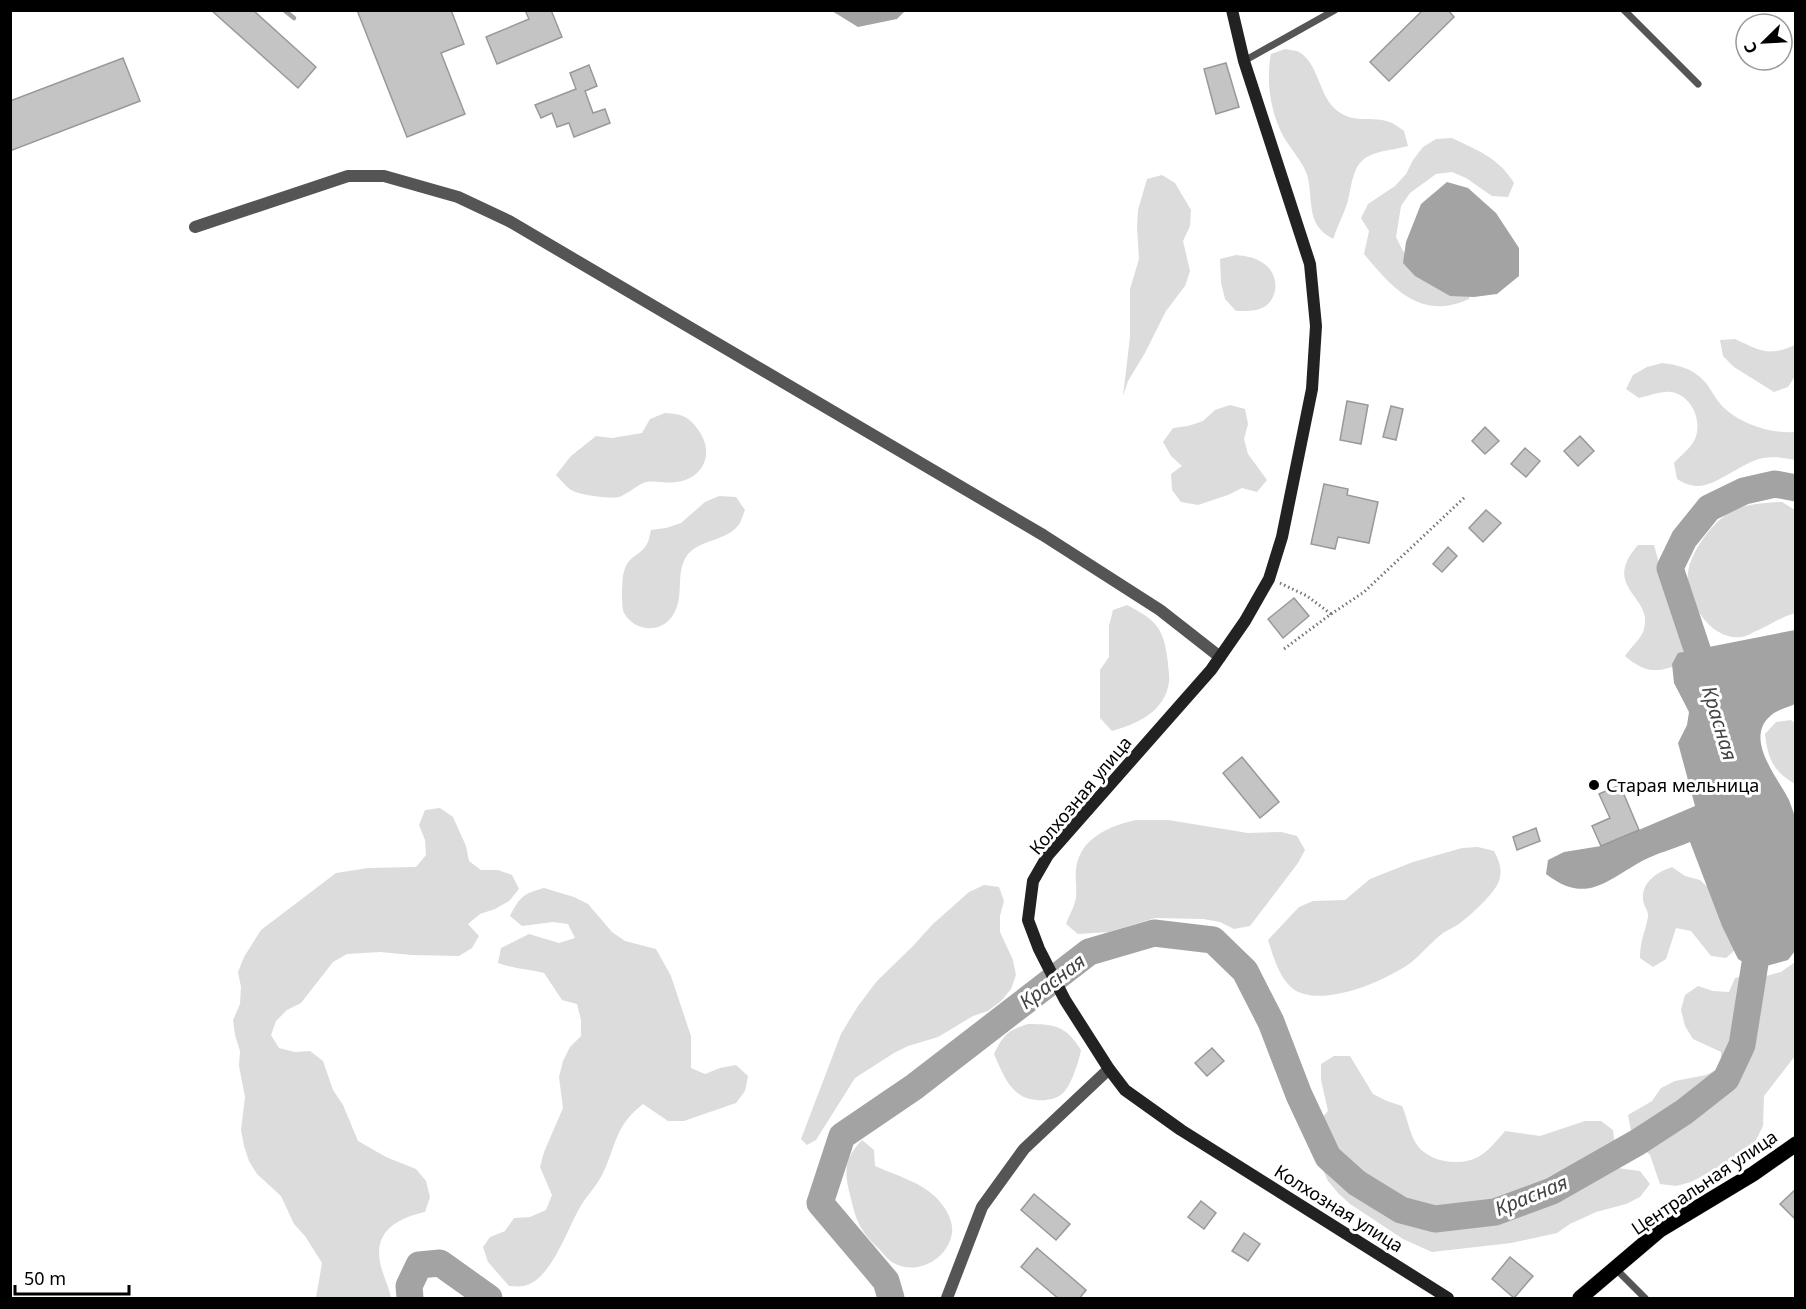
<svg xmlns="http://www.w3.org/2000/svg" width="1806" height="1309" font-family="'Noto Sans',sans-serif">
<rect width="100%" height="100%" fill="#fff"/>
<g fill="#dcdcdc">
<path d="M1285 49C1289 50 1295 50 1299 52 1318 63 1319 94 1334 108 1353 126 1371 114 1392 123 1396 125 1400 128 1404 131L1408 146C1394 150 1379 150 1367 157 1351 166 1352 189 1347 204 1343 216 1337 227 1333 239 1329 236 1324 234 1321 230 1307 216 1313 189 1306 172 1300 158 1288 146 1281 132 1270 109 1266 79 1271 54Z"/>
<path d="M1452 138C1478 151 1498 157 1514 183L1508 197 1492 196 1466 178 1452 172 1436 174 1410 193 1401 206 1396 237 1403 251 1414 262 1472 285 1469 299C1421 321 1393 289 1364 254L1369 231 1361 218 1368 204 1395 186 1406 174 1413 160 1423 147 1436 139Z"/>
<polygon points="1162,175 1175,183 1191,210 1190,226 1183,241 1190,271 1185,286 1166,311 1145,353 1128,381 1123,396 1130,337 1130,289 1139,259 1137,227 1138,210 1147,179"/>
<path d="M1236 255C1246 256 1254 257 1263 263 1277 272 1280 292 1268 304 1260 312 1246 311 1236 311L1225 299 1221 283 1220 259Z"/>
<path d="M1735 339C1761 351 1768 357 1795 345V376L1788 387 1774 392 1734 367 1723 356 1720 340Z"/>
<path d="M1662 363C1678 365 1692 368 1704 381 1711 388 1715 399 1723 407 1740 424 1772 434 1795 432V460C1785 458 1774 456 1763 458 1740 462 1712 492 1690 485 1685 484 1681 481 1677 479L1674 463C1680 456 1691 448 1695 439 1703 420 1691 395 1671 392 1661 391 1648 396 1639 398L1626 389 1633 375 1647 367Z"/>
<polygon points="1230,405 1245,409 1248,424 1244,439 1248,454 1267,480 1257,492 1242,488 1228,495 1198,505 1181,502 1172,490 1171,474 1182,466 1171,456 1163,442 1173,428 1188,426 1203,421 1215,410"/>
<path d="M665 413C682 414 689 416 699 431 715 454 703 479 676 482 665 484 653 479 643 483 635 487 627 494 619 497 610 499 581 495 573 491 567 488 561 480 556 475L571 456 596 436 612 438 642 433 650 419Z"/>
<path d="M719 496 736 497 745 510C743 514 742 519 740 523 728 542 697 539 686 557 675 575 685 597 673 615 661 634 635 632 624 613 621 607 622 583 623 576 627 554 639 558 647 544 649 540 650 534 651 530L666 528 681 523 705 502Z"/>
<path d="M1782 502 1795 510V613C1781 617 1768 626 1754 632 1750 634 1745 637 1741 637 1711 641 1685 600 1688 573 1690 552 1714 520 1732 511 1746 504 1766 503 1782 502Z"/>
<path d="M1638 545H1654L1662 574 1682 616 1684 632 1683 663C1657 673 1646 674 1625 656 1630 648 1642 638 1644 629 1654 596 1600 588 1638 545Z"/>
<path d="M1127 605C1158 621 1164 629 1168 663 1168 669 1170 676 1169 682 1165 711 1138 724 1112 731L1100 718V670L1109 657V626L1113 610Z"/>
<path d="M1791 720 1795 723V784C1773 771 1768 759 1765 734L1776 722Z"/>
<path d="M440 808 453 817 466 846 469 861 481 870H498L512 875 519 889 509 901 495 909 480 914 468 924 479 936 472 948 459 956 412 955 380 952 347 954 333 962 301 1003 287 1010 276 1021 271 1035 279 1048 295 1052 310 1051 323 1061 333 1090 343 1105 358 1141 386 1157 416 1169 426 1181 430 1197 425 1212C399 1218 374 1230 380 1262 382 1274 389 1286 391 1298H316L322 1263 305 1236 294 1224 281 1196 257 1174 249 1161 244 1146 241 1130 245 1097 239 1066 240 1051 235 1035 233 1020 240 1004 241 987 238 972 244 957 261 930 336 873 368 868 416 867 426 855 425 840 419 825 425 810Z"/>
<path d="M1136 820H1168L1248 833 1281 832 1297 836 1305 850 1298 863 1250 926 1234 929 1220 922 1203 919 1155 918 1109 932 1078 934 1066 924C1069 915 1075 906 1076 897 1077 888 1075 879 1076 869 1080 838 1109 826 1136 820Z"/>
<path d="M1478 847 1494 851C1499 860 1503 870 1499 881 1495 893 1470 916 1459 924 1454 927 1448 930 1443 933 1431 942 1421 955 1409 964 1384 981 1331 1004 1301 993 1281 986 1274 958 1268 940L1299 907 1313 901 1345 900 1370 879 1413 862 1462 848Z"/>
<path d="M1672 867 1685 876 1700 880 1712 891 1737 948 1726 958 1711 956 1691 931 1676 928 1666 959 1653 967 1640 958C1640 940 1645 933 1648 917 1649 910 1643 906 1643 899 1642 881 1658 872 1672 867Z"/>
<polygon points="984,885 999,887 1004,901 1000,916 1000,932 1013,960 1016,975 1011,989 1001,1001 988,1011 973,1016 938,1037 908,1046 894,1053 855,1078 816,1140 807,1145 801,1139 841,1034 858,1006 877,981 912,947 933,924 969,892"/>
<path d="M544 888 574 897 588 904 612 932 625 941 656 949 671 976 691 1036V1068L705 1074 720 1068 736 1065 748 1076 745 1091 736 1103 684 1121H668L643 1104C616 1125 617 1142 604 1171 598 1185 586 1196 579 1209 567 1230 550 1282 523 1286 519 1287 514 1286 509 1286L488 1262 483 1247 490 1237 505 1231 514 1218 530 1217 546 1210 552 1195 540 1167 544 1152 563 1108 559 1077 563 1061 570 1047 581 1036V1020L577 1004 562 1000 544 973C529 969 514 969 498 963L501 948 529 934 559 943 575 938 568 924 553 922 522 926 510 916C520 897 522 894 544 888Z"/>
<polygon points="1795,962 1795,1056 1764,1096 1763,1126 1756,1140 1732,1160 1691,1182 1676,1186 1660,1184 1650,1155 1638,1144 1631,1131 1628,1115 1652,1101 1661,1088 1675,1081 1706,1075 1721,1067 1721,1052 1693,1039 1685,1026 1681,1010 1685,995 1698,986 1713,991 1729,992 1735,978 1750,974 1766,976 1781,972"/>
<path d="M1028 1024C1055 1024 1066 1026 1081 1050 1079 1061 1071 1086 1063 1093 1053 1103 1029 1102 1019 1094 1006 1085 1000 1067 994 1054 1003 1035 1008 1030 1028 1024Z"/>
<path d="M1334 1056H1350L1373 1094 1387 1101 1402 1106C1408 1119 1409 1133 1417 1145 1429 1162 1460 1167 1478 1157 1488 1152 1497 1140 1505 1131L1540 1136 1585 1121H1601L1613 1130 1615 1146 1602 1154 1593 1165 1640 1171 1650 1184 1640 1197 1626 1204 1596 1212 1570 1224 1557 1233 1511 1243 1432 1252 1403 1239 1350 1204 1338 1193 1328 1181 1315 1153 1312 1138 1317 1123 1328 1111 1321 1080V1064Z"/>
<path d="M862 1140 874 1150 875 1166C891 1173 919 1182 932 1194 943 1203 954 1219 952 1233 948 1260 915 1277 892 1262 887 1259 883 1253 879 1249 863 1234 857 1224 852 1203 845 1175 841 1162 862 1140Z"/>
</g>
<g fill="#a3a3a3">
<polygon points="832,11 905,11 897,19 858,27"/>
<polygon points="1447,182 1468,188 1496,213 1519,248 1519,276 1497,294 1474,297 1450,296 1415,276 1403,263 1406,242 1421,204"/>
<path d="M1795 630V704C1789 707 1780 709 1774 713 1741 736 1777 776 1789 800 1791 805 1793 811 1795 817V951L1788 960 1755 969 1738 959 1722 926 1690 842C1674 849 1657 853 1642 861 1606 881 1586 905 1546 874L1548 860 1564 852 1601 846 1695 806 1678 743 1687 725 1689 712 1674 683 1672 664 1678 653Z"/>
</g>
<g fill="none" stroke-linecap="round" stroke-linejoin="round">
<polyline stroke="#a3a3a3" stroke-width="4.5" points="284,10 294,18"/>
<g stroke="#a3a3a3" stroke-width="27">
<polyline points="1709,685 1670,568 1684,539 1709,508 1744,491 1775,484 1796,488"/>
<polyline points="410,1298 409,1286 419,1265 440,1263 489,1298"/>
<polyline points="891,1298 886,1281 820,1203 842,1136 914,1087 1089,952 1154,933 1213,940 1245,971 1271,1022 1299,1095 1328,1157 1357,1183 1401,1210 1435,1219 1495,1212 1552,1191 1638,1142 1684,1112 1726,1079 1742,1045 1760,932"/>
</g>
</g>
<g fill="#c4c4c4" stroke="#999" stroke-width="1.5">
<polygon points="211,10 253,10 316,67 298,88"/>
<polygon points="357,10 451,10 464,44 441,53 465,114 407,137"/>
<polygon points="525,10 551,10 562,37 497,64 486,37 529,19"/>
<polygon points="1423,10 1448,10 1454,17 1389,81 1370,62"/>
<polygon points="123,58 140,101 10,151 10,101"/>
<polygon points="1226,63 1239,107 1216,114 1204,69"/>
<polygon points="589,65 597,86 585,91 593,113 605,109 610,123 574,137 569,123 557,127 552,113 541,118 535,105 576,89 570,73"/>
<polygon points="1347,401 1368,405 1361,444 1340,440"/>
<polygon points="1391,406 1403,409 1396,440 1383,437"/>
<polygon points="1485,427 1499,441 1485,454 1472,441"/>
<polygon points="1580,436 1594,451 1578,466 1564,451"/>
<polygon points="1525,448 1540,461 1526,477 1511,464"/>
<polygon points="1324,484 1348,489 1347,495 1378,502 1369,543 1338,537 1335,549 1311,544"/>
<polygon points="1486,510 1501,523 1483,542 1469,528"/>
<polygon points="1448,547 1457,556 1442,572 1433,564"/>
<polygon points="1294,598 1309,616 1283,638 1268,619"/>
<polygon points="1242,757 1279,802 1260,818 1223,773"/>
<polygon points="1620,785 1639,830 1601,846 1592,826 1610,818 1599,794"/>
<polygon points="1536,828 1540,841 1517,850 1513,837"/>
<polygon points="1212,1048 1224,1061 1207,1076 1195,1063"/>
<polygon points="1796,1189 1796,1220 1780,1204"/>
<polygon points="1034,1194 1070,1224 1056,1240 1021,1210"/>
<polygon points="1201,1201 1216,1213 1204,1229 1188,1217"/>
<polygon points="1244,1233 1260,1244 1248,1261 1232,1251"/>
<polygon points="1037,1248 1086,1290 1079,1299 1059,1299 1021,1267"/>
<polygon points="1510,1257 1533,1276 1514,1298 1492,1279"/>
</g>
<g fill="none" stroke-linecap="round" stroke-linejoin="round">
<defs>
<polyline id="primary" points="1580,1298 1660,1230 1753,1174 1796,1144"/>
</defs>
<use href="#primary" stroke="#dbdbdb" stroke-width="16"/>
<g stroke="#777" stroke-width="3" stroke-dasharray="1.5 3" stroke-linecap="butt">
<polyline points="1280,583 1307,596 1331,614 1284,649"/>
<polyline points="1331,614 1364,592 1465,497"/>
</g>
<g stroke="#555" stroke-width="7">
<polyline points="1624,10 1698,84"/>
<polyline points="1244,61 1335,10"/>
<polyline points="1616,1269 1645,1298"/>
</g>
<g stroke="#555" stroke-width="12">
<polyline points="195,227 348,176 384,176 458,197 509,221 1043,535 1160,610 1220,657"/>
<polyline points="947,1298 982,1207 1024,1149 1109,1069"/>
</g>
<polyline stroke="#222" stroke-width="12" points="1232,10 1244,61 1310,264 1316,326 1312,389 1282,537 1269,579 1245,621 1211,670 1048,855 1033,881 1028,920 1039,949 1065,1000 1109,1069 1125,1090 1181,1130 1448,1298"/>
<use href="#primary" stroke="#000" stroke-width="15"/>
</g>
<circle fill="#000" stroke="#fff" stroke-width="2" cx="1594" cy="785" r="6"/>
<g text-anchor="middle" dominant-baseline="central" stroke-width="6" stroke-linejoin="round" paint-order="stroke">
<g font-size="18" fill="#000" stroke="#fff" text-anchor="start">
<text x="1606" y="785">Старая мельница</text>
</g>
<g font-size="18" fill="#000" stroke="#fff">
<text transform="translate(1080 795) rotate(-50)">Колхозная улица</text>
<text transform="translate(1704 1182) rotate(-34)">Центральная улица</text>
<text transform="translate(1339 1208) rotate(32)">Колхозная улица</text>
</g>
<g font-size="20" font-style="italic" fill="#444" stroke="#fff">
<text transform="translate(1720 723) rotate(73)">Красная</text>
<text transform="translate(1052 981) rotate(-37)">Красная</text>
<text transform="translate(1531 1195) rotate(-22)">Красная</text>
</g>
</g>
<rect width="1806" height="1309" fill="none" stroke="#000000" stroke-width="24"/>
<g transform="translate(1764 42) rotate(246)"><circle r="28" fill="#ffffff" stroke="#999999" stroke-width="1.5"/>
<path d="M0-4.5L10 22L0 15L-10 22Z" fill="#000000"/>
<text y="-9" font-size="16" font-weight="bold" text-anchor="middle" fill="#000000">С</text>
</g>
<path d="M15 1285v9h114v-9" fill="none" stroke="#000000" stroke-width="3"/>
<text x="24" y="1285" font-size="18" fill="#000000" stroke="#ffffff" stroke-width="4.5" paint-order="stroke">50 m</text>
</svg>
